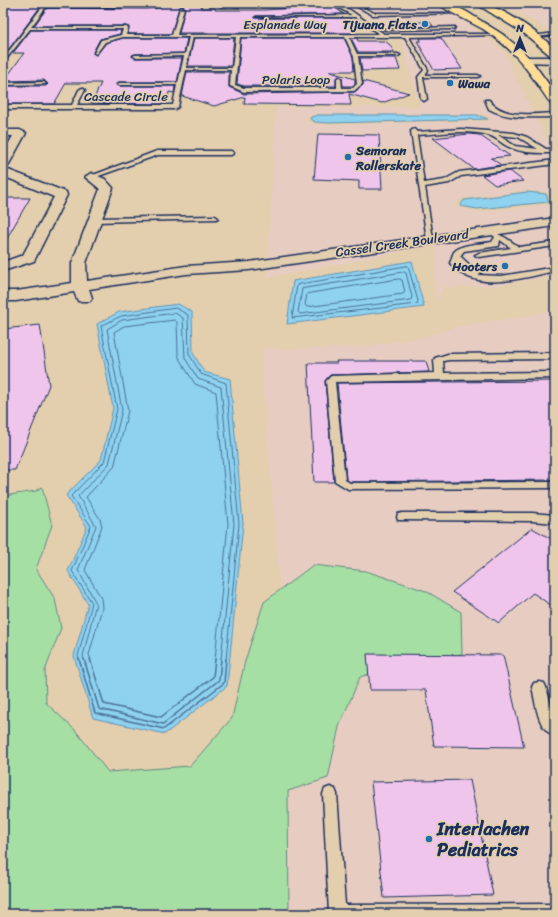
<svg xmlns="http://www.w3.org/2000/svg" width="558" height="917" font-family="Sriracha,sans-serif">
<rect width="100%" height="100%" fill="#e3cfae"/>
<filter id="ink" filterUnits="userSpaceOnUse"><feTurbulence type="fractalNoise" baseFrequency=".025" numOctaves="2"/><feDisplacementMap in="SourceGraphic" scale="8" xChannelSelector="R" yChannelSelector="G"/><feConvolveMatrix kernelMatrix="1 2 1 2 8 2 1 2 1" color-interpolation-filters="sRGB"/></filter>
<g filter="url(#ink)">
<g fill="#e7ccc1" fill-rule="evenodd">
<path d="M338 3H432L469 24 503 51 555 157V219L534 220 268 259 276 107H420L401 38 370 18ZM318 114H476L486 115 492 119 486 121 328 125 313 124 306 120 307 116ZM526 190 550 193 554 204 479 212 458 208 454 205 462 198Z"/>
<polygon points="500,3 555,3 555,35 533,20"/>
<polygon points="555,225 555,276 491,286 444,287 435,302 436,245 267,278 267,267"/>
<polygon points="555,309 555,914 289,914 288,791 328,778 339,727 359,677 412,660 313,565 280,589 262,372 263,348 286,349 358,347 423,337 459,326 529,316"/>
</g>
<polygon fill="#a6dfa4" stroke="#608781" points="42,487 52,525 36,569 55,599 61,628 45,671 46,703 75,730 108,772 190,766 232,718 245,661 264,602 313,565 366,571 426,591 461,612 462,654 412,660 360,677 339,727 328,778 288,791 289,914 3,914 3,496 36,491"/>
<g fill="#8ed2ef" stroke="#6091b5">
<polygon points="318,115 477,115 488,119 328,123 315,122 310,119 311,117"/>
<polygon points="527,192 546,194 549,202 477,209 460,206 464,200"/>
<polygon points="412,261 424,307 287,324 293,281"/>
<polygon points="178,304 192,312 193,353 204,372 230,379 243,524 227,686 165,734 93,718 74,656 88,604 68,571 87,527 66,495 101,460 113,408 97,324 119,312"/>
</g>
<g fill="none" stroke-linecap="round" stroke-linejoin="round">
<g stroke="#497098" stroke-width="1">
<polygon points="408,266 418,301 417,304 292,318 297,285"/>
<polygon points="404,272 406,273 412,297 411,300 300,314 298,312 302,289"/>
<polygon points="399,279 402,280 405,292 403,294 307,307 305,305 307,294"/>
<polyline points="79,660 78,656 92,603 72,571 91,526 71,496 104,462 117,409 101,326 121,316 176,308 188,315 189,354 201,374 226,383 239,524 226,660"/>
<polyline points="84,660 83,656 96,603 78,570 96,526 78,496 109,464 122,410 107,329 122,320 175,313 183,318 185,358 198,379 221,387 234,524 221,660"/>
<polyline points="91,660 89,655 102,608 101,598 85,570 102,526 100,519 86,497 114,467 128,411 114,332 124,326 175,320 177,322 178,354 180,360 195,384 216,392 228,524 215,660"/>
</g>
<g stroke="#497098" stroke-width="1.5">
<polyline points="79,659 95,713 164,729 224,683 226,659"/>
<polyline points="84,659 99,709 163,724 219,680 221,659"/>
<polyline points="90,659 104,704 161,717 213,677 215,659"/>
</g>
</g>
<g fill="#f0c5ec" stroke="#1b2f5e">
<polygon points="13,3 43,3 6,53 3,53 3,13"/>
<polygon points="162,3 202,3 201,8 215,8 215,10 264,10 332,6 344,14 256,16 254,17 256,18 350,18 355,33 179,33 185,8 183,6 179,8 171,34 128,34 129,27 126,26 34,26 47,8 145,9 160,8"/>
<polygon points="411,22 430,22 433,26 413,27"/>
<polygon points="31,30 121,30 120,34 100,39 93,52 96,55 106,43 123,38 187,38 184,53 135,54 132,55 135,58 182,58 177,82 119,82 116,83 119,86 175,86 174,93 169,92 166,104 92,103 101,83 66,83 54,104 3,104 3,86 46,86 48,84 44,80 4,81 24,53 13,53"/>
<polygon points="194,38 234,38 231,66 188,66"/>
<polygon points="241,38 344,38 353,57 354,71 330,71 330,72 355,79 355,83 352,86 343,86 342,78 338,76 336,78 336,86 244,86 237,84"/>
<polygon points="351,38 357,38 358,41 385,41 390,45 394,52 358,52"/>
<polygon points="420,38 441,38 462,69 434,70 417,41 421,41"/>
<polygon points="360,58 396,58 400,70 362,71"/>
<polygon points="187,72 229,72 229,87 244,94 354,92 363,85 363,81 409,93 382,103 349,94 351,105 244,104 245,97 214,106 182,96"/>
<polygon points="318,134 379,135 382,189 359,189 359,181 314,179"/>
<polygon points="469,134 479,135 510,156 491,158 501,165 474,169 433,138"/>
<polygon points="510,171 523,181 495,185 482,175"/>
<polygon points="3,198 30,198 3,245"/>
<polygon points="40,325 49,385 15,470 3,470 3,329"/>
<polygon points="336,361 426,361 429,372 330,375 325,381 334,482 314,482 308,363 337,363"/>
<polygon points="555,381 555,480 350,482 346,479 337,383"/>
<polygon points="532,528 555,541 555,608 533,593 499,623 452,592"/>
<polygon points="367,654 503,655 524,747 434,746 426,690 370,690"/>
<polygon points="470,780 493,895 384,898 371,782"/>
</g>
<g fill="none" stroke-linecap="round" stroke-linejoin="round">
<defs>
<g id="lane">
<path d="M45 3H49L48 5 131 6 46 7 31 27H126L128 28 126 35H172L180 8 182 7 184 8 177 35 379 34 355 17H256L352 15 332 4 295 7 220 6 336 3 350 10 384 34H495L497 35 409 37 428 70 425 75H478L480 76 478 77H423L427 99 424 101 421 99 418 77 424 70 405 37H349L357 54H398L400 55 398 56H358L362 84 354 91 244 92 230 86 231 70H186L178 107 175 109H3V105H72L79 90 82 88 85 90 77 105H173L177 85H119L117 84 119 83H178L184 56 135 57 133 56 135 55 185 54 189 37H123L105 42 96 54 94 53 101 40 121 35 123 29H30L3 63V59ZM193 37H236L232 68H186ZM240 37H345L354 57 357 84 353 88H342L341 78 339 77 337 78V88H244L235 85Z"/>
<polygon points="350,3 355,3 374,13 464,13 373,15"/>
<polygon points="455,27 454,29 385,30 383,29"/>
<polygon points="555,33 555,35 534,37 532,36"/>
<polygon points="44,82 46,84 3,85 3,83"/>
<path d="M485 100H489C503 119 533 114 555 113V117C534 117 508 120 489 109Z"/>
<path d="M461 129 514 133 527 137 546 149H555V153C540 153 524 154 509 147 502 144 496 137 488 135 465 129 441 134 417 135L424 183 444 180 459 172 555 160V164L461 176 449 183 425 187 433 239 427 240 411 131 414 129 417 132ZM498 135 518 137 538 149 515 146Z"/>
<polygon points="157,151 231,151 234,153 231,155 158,155 93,178 88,177"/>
<polygon points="215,216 218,218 217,219 95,222 92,220 95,218"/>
<path d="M494 232 506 238 519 247 555 242V246L479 257 475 255 479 253 511 248 500 240 499 246 464 251 460 256 474 269 481 273 478 275 501 276 555 267V271C523 278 474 294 450 263 452 259 452 255 454 252 462 243 482 244 492 242L495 237 491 234Z"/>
<polygon points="555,353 555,359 449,360 443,361 444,373 555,372 555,378 335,382 345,480 350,483 555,482 555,488 348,489 335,481 326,381 331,376 435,373 434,360 435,358 448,354"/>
<polygon points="402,513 532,513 555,515 555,523 532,521 398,520 397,517 398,514"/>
<path d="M539 682 544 683 546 687 555 721V736C537 730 536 703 532 687L534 683Z"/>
<polygon points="330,787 335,789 337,794 345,905 555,904 555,914 329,914 323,794 325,789"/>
</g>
<g id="street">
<polygon points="526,57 555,57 555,63 523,62 521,60"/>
<polygon points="3,130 20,130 26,133 9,164 3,168 3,153 13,136 3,136"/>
<polygon points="3,168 66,192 67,195 34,261 3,271 3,262 23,255 54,197 3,176"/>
<polygon points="91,173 105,179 113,188 86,263 87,281 186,266 249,262 555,218 555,226 249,270 186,274 89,289 92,298 90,301 78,301 74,292 16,301 3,301 3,291 16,291 72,283 72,263 100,189 85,177"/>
</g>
<g id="primary">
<path d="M438 3H449L467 12 502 34 523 51 534 64 555 93V105L551 104C528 71 518 52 483 29 473 23 444 10 438 3Z"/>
<path d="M475 3C499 3 537 32 555 49V57L551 56 525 34Z"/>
</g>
</defs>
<use href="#lane" stroke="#1b2f5e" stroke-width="3"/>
<use href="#street" stroke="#1b2f5e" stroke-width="3"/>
<use href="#primary" stroke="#1b2f5e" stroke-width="3"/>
<use href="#lane" fill="#e3cfae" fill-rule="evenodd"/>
<use href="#street" fill="#e3cfae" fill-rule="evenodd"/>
<use href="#primary" fill="#ffdd96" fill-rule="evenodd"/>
</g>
</g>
<g fill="#1f6fb2" stroke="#e3cfae" stroke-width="1.5">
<circle cx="425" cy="24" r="4"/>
<circle cx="450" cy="83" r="4"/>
<circle cx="348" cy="157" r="4"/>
<circle cx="505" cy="266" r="4"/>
<circle cx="429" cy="839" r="4"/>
</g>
<g text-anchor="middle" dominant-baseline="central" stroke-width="3.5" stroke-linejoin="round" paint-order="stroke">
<g font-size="13" fill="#1b2f5e" stroke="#e3cfae">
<text x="285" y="24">Esplanade Way</text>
<text x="296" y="79">Polaris Loop</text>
<text x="126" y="96">Cascade Circle</text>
<text transform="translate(402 243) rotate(-8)">Cassel Creek Boulevard</text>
</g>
<g font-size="13" font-weight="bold" fill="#1b2f5e" stroke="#e3cfae" text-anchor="end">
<text x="417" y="24">Tijuana Flats</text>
<text x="458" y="83" text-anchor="start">Wawa</text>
<text x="356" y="150" text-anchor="start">Semoran<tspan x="356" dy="15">Rollerskate</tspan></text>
<text x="497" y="266">Hooters</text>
</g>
<g font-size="18" font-weight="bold" fill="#1b2f5e" stroke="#e3cfae" text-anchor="start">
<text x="437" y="829">Interlachen<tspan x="437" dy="21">Pediatrics</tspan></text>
</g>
</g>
<rect width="558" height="917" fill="none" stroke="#e3cfae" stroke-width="16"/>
<rect x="8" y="8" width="542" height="901" fill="none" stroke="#1b2f5e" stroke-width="1.5" filter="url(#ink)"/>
<g transform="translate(520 38)" stroke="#e3cfae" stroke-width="3" paint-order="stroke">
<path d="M0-3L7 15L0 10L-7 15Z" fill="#1b2f5e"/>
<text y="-6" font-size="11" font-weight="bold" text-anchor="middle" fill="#1b2f5e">N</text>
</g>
</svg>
